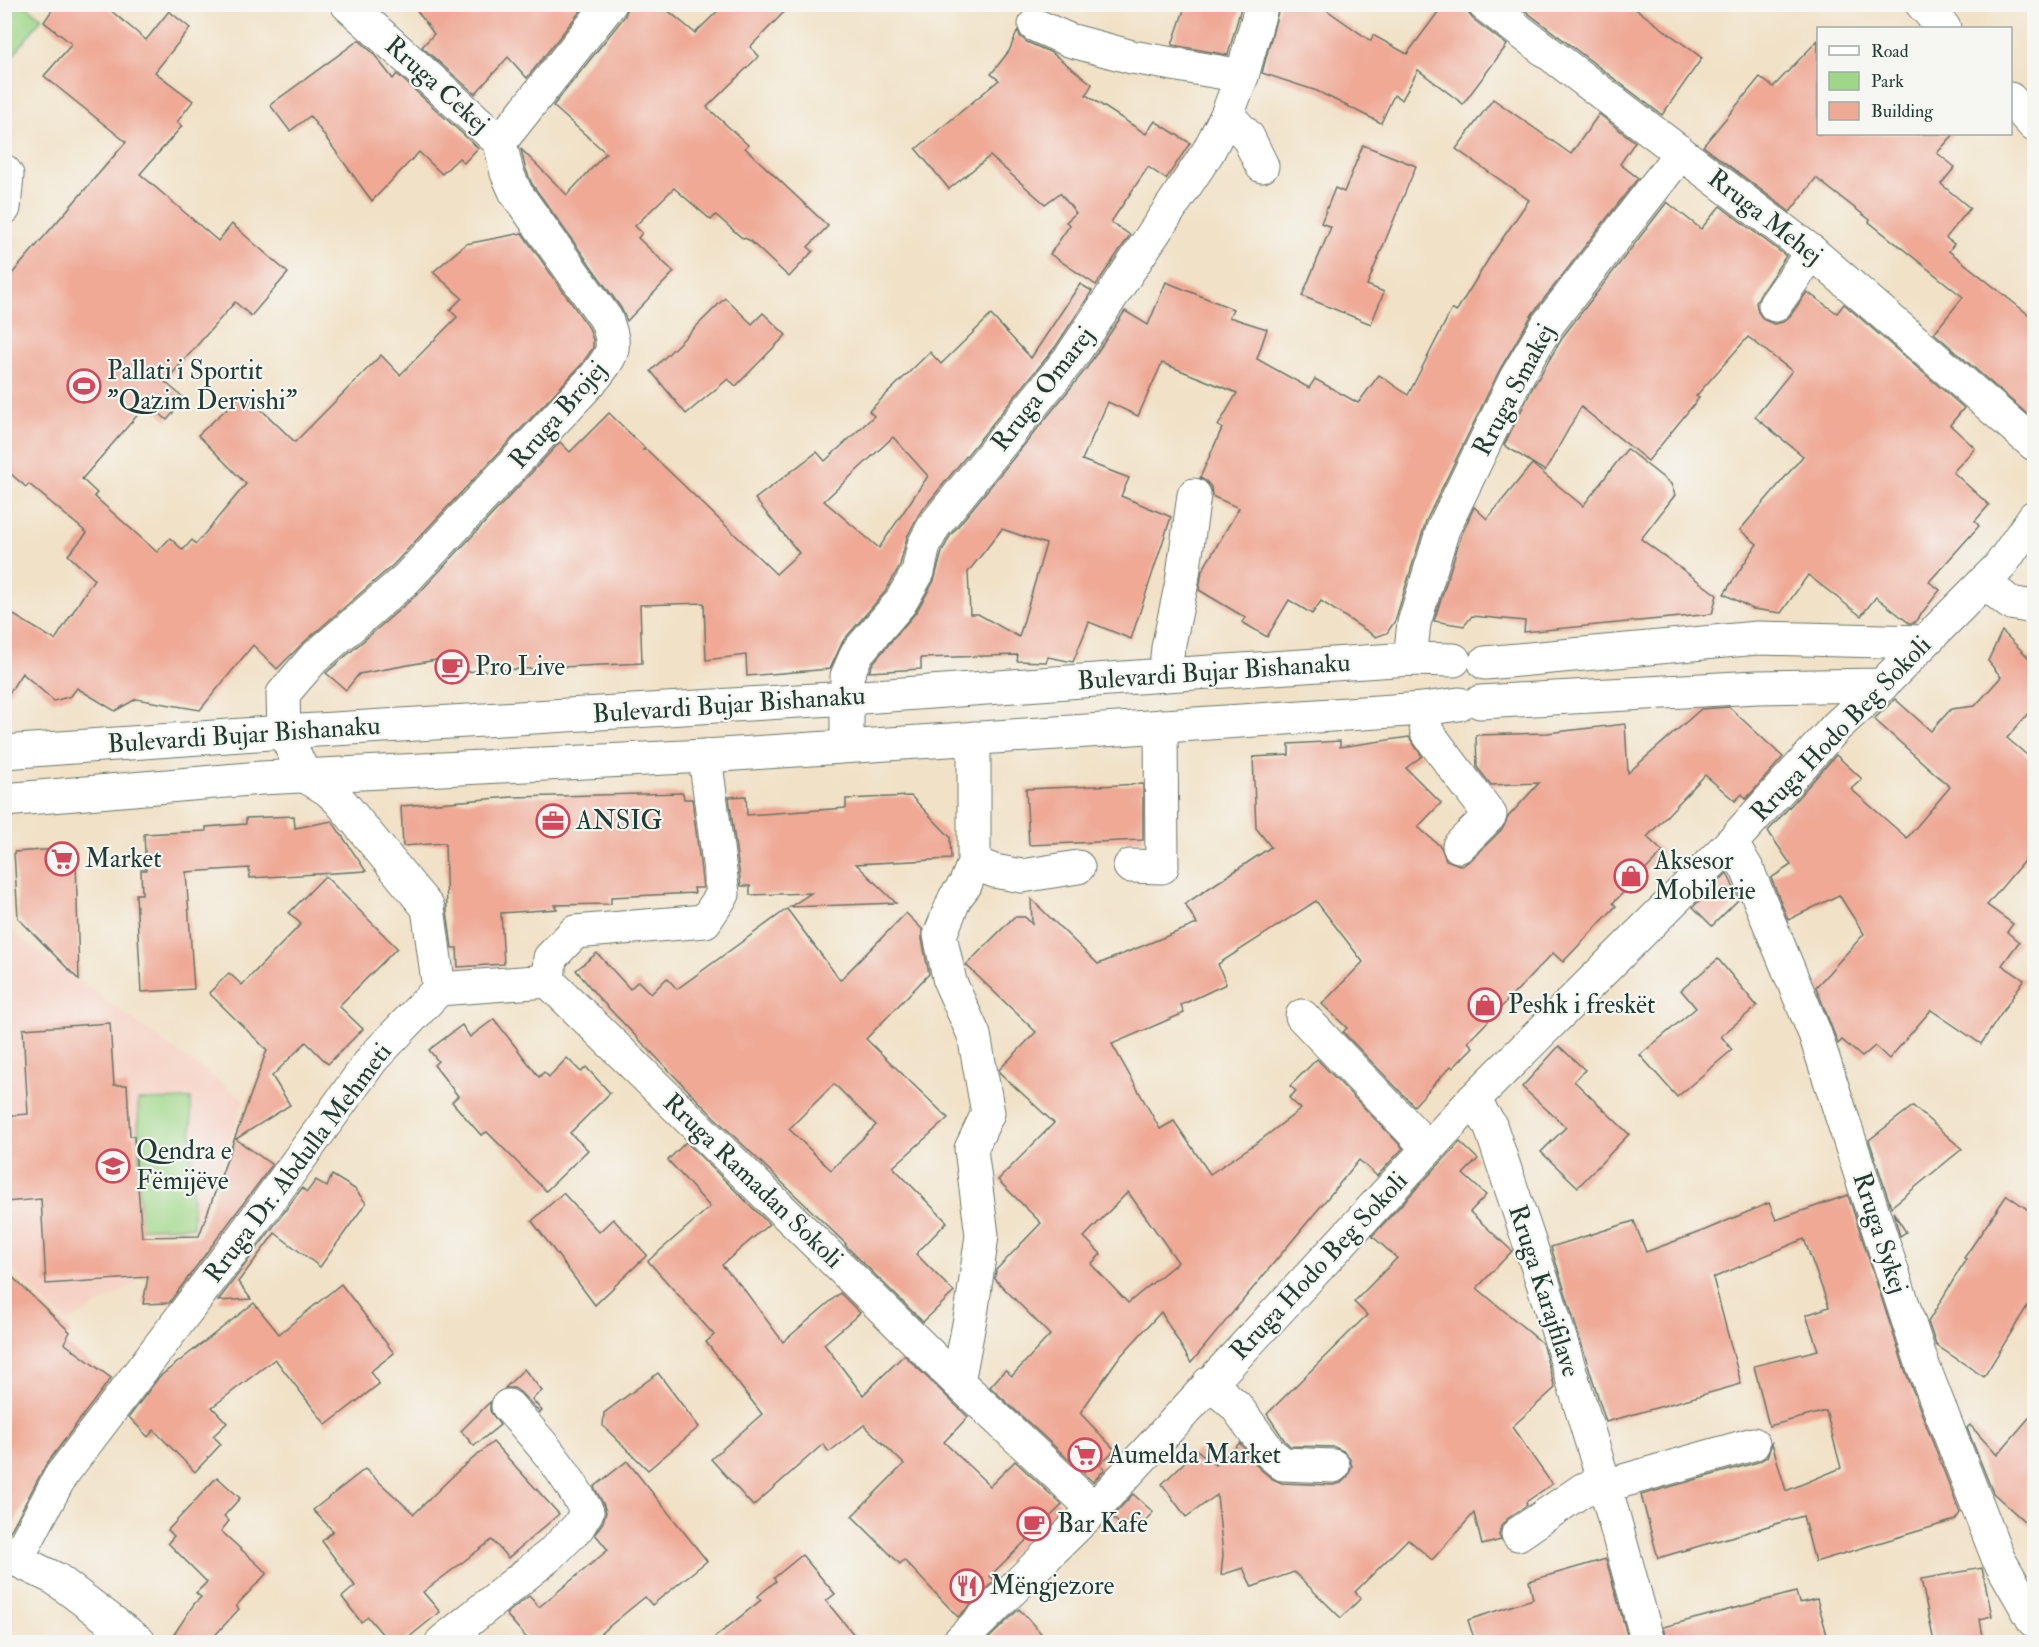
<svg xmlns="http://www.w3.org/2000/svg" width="2039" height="1647" font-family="'IM FELL Double Pica',serif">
<rect width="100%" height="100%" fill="#f6f6f2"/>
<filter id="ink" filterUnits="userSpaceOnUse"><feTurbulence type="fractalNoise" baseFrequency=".0167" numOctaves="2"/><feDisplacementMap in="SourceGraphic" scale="12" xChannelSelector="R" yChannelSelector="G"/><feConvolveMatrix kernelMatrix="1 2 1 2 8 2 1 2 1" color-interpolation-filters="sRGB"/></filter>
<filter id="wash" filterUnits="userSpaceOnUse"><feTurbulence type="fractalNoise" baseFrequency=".008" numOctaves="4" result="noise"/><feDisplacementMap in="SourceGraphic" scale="24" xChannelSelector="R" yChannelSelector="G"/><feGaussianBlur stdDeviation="1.35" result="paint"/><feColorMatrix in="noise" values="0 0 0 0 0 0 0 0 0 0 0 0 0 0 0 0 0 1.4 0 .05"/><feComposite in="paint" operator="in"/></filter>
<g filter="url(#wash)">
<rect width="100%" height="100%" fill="#f1e1c6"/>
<polygon fill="#f6d1c5" points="4,883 9,930 244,1100 198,1232 134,1231 136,1283 67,1323 14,1273 5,1272"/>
<g fill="#9fd789" stroke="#5f8a5e" stroke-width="1.5">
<polygon points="5,4 25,5 42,18 5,66"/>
<polygon points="191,1099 193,1227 140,1228 138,1100"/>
</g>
<g id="blocks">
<g fill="#efa995" fill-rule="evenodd">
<polygon points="56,4 103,4 146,40 169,11 190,28 155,72 193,101 177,122 182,126 140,174 218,241 232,224 288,273 251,316 235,302 165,382 185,399 167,420 148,403 82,479 97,493 94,496 157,552 170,538 183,550 192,540 196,544 246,484 198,435 244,393 295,442 381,355 400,375 457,317 450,310 462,298 433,272 466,244 522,233 589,328 593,340 593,348 581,365 393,565 301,645 277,669 253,645 200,710 136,699 115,711 77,688 71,696 54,701 22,673 4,701 4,609 55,640 94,579 68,555 87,533 29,484 26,487 4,468 4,283 126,142 44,76 72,44 44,22"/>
<polygon points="412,4 586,4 527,78 508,57 475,94 422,47 434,34"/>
<polygon points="628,4 660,4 695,33 725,4 792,4 750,47 759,56 707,107 748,145 745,148 828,226 808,247 813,251 789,277 749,240 741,237 716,215 711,220 674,188 635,226 642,233 638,238 674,272 627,321 621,308 532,184 525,167 521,149 567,195 606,153 553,106 625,16"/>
<polygon points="1186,4 1242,4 1228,55 1172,45"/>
<polygon points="1280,4 1318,4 1371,41 1373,35 1407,54 1444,4 1466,4 1467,12 1473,19 1507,45 1463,104 1418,70 1402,100 1394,95 1381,123 1317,91 1262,73"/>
<polygon points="1516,4 1629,4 1702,58 1662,115"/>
<polygon points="1018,30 1020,36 1027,42 1052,53 1092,84 1086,95 1146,134 1155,121 1190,143 1166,179 1148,167 1111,222 1130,235 1096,285 1050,254 1070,225 1066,222 1076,213 1060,193 1045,204 990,156 949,189 916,149 999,80 991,74 1009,51"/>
<polygon points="359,40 373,53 393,79 397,74 478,148 464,163 459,158 442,174 419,152 372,201 310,116 290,131 270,105"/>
<polygon points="1818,40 1818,134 1954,134 1937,153 1955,167 1941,184 1970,208 1946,238 1954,244 1949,251 2034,319 2034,420 1934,333 1963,297 1869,222 1870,220 1816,178 1790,212 1703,146 1760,77 1773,87"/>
<path d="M1493 99 1571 154 1599 114 1635 142 1620 164 1638 178 1533 313 1500 369 1426 521 1395 621 1387 633 1376 637 1321 601 1312 614 1289 600 1267 637 1242 622 1246 618 1199 590 1202 571 1239 508 1212 496 1211 487 1206 481 1200 478 1222 428 1218 426 1237 393 1162 363 1138 416 1108 402 1082 460 1129 478 1121 496 1171 517 1131 639 1089 622 1073 662 1048 657 1046 662 1017 661 1018 655 921 658V669L869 672 873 663 916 612 934 581 942 552 950 536 1086 369 1125 311 1148 325 1166 282 1233 309 1229 317 1267 329 1257 359 1309 388 1315 379 1358 403 1379 375 1408 395 1452 309 1456 312 1491 255 1529 200 1456 149ZM1002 529 1046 544 1019 637 978 614H970L968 572Z"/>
<polygon points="1363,145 1416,166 1367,285 1384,292 1371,324 1302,296 1331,227 1321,223 1335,188 1344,192"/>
<polygon points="1667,202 1701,229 1720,206 1786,256 1760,294 1756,303 1758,312 1764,320 1774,324 1783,322 1790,316 1807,292 1837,313 1844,304 1964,408 1950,425 1975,448 1953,472 1989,505 1975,521 1979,526 1929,582 1940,590 1914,623 1909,623 1876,597 1861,616 1808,575 1781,613 1753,609 1724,594 1757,544 1740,530 1803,456 1755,417 1792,371 1748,337 1696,396 1699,398 1648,461 1581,407 1545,471 1504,445 1533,387 1564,335"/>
<path d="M1080 284 1092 291 1056 346 919 514 907 537 900 565 885 592 843 641 830 669 747 676 746 655 706 660 704 603 640 605 642 663 460 672 458 656 359 674 346 690 326 673 420 592 560 442 570 452 609 413 645 448 643 450H647L776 574 799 553 755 499 817 452 825 461 874 416 869 411 930 352 941 364 991 315 1031 358ZM893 437 928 476 879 548 824 501Z"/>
<polygon points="725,298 752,324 763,313 786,335 736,386 728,379 686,414 651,371"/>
<polygon points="1627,449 1671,484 1675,495 1641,539 1717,595 1712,614 1524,632 1525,621 1472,616 1464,626 1434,621 1461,536 1474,507 1487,519 1532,464 1583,506"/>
<polygon points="2002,631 2034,663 2034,707 2007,738 2034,761 2034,849 1987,905 2013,924 2007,932 2019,942 2002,965 2024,980 1981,1044 1931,1010 1889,1059 1875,1046 1862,1057 1842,1040 1838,1044 1816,987 1864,934 1839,895 1788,920 1771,878 1791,865 1768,831 1836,755 1862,779 1851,789 1907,838 1950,787 1874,719 1895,699 1931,731 1951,709 1975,706 2001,677 1988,661"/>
<path d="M1729 707 1783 757 1746 799 1742 794 1735 801 1705 775 1647 837 1663 852 1613 903 1616 906 1563 962 1553 953 1468 1042 1473 1047 1453 1068 1451 1066 1414 1106 1343 1032 1347 1028 1322 1004 1363 962 1316 901 1218 964 1226 984 1181 1005 1184 1013 1112 1044 1160 1129 1174 1121 1210 1174 1258 1142 1301 1109 1289 1098 1296 1091 1290 1086 1317 1059 1403 1148 1377 1176 1359 1160 1191 1363 1161 1312 1117 1360 1080 1413 1115 1450 1099 1464 1105 1469 1093 1482 990 1387 1005 1370 1012 1376 1050 1335 995 1279 996 1270 1041 1223 998 1180 1054 1123 1000 1073 999 1070 1036 1032 966 965 1014 917H1025L1032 924 1031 899 1098 964 1197 924 1185 904 1271 847 1256 828 1253 757 1289 755V744L1340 741V747L1409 737 1422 756 1406 768 1441 803 1418 827 1441 847 1446 860 1462 866 1472 859 1503 828 1508 817 1539 783 1491 785 1477 767 1476 735 1547 733 1625 724 1628 773 1701 709ZM1128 1192 1178 1262 1128 1303 1091 1264 1101 1254 1084 1237Z"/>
<polygon points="1143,784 1143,840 1029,845 1026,789"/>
<polygon points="683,793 684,799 692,799 703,888 694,888 695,893 611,897 611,904 554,905 557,909 501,913 504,964 458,967 457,948 452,948 447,911 445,843 403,846 401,806 512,797"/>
<polygon points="746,796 747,815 846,808 846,799 911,796 950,837 951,859 856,864 896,903 790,907 811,893 750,895 750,886 741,886 729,797"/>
<polygon points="294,816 295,828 332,821 366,871 250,878 249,868 186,872 194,989 141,992 136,894 142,894 141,870 146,870 144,834 206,831 206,827 246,824 246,818"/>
<polygon points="58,849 58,856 68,856 68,859 76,859 79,980 18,918 14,852"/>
<polygon points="1727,873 1739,899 1712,926 1693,907"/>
<polygon points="325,876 397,948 339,1006 363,1029 328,1064 306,1042 272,1076 290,1105 236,1139 272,1165 169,1303 143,1304 148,1277 46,1284 41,1199 4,1202 4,1116 28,1114 23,1029 110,1023 114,1085 127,1085 130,1136 134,1136 142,1237 199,1236 267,1050 209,993 229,973 242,985 301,924 289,913"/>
<path d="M787 909 840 980 906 913 922 929V939L929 974 866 1039 948 1118 893 1167 947 1222 916 1254 954 1292 923 1322 845 1245 846 1244 713 1116 598 997 576 970 597 953 630 989 638 981 651 994 667 978 677 989ZM834 1084 876 1125 831 1170 789 1129Z"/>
<polygon points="1718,959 1757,1006 1721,1036 1732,1050 1677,1097 1640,1055 1696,1008 1681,990"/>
<polygon points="494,1019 539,1077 544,1072 549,1077 567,1058 581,1072 586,1067 610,1093 570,1133 588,1150 546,1191 487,1132 481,1135 452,1102 458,1096 434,1065 438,1061 429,1050 462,1025 470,1037"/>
<polygon points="1559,1046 1585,1070 1574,1081 1629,1134 1578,1187 1541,1152 1566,1127 1522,1087"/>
<polygon points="1913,1106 1962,1149 1891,1207 1869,1140"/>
<polygon points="686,1142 769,1224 722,1265 743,1288 783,1342 840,1293 860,1313 824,1344 863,1395 904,1355 968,1417 944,1442 990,1486 1015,1461 1062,1505 990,1576 995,1581 958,1617 904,1560 900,1564 852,1516 904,1464 864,1425 829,1452 823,1444 753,1506 711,1459 762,1414 706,1342 714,1335 648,1261 710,1207 668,1160"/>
<polygon points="1460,1142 1478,1159 1463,1174 1486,1195 1470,1212 1512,1251 1477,1288 1542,1343 1555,1388 1512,1427 1552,1484 1526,1502 1527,1505 1507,1519 1501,1526 1499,1535 1501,1540 1482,1545 1474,1513 1432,1560 1408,1539 1355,1592 1361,1598 1341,1618 1294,1572 1252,1587 1243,1568 1221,1575 1223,1555 1217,1495 1186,1517 1162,1484 1197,1450 1215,1465 1240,1443 1259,1468 1271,1478 1282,1483 1333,1485 1341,1483 1348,1476 1352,1466 1349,1457 1343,1451 1334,1447 1290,1446 1285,1441 1267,1414 1367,1315 1354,1302 1397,1258 1372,1236"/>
<polygon points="332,1175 355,1189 366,1203 320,1267 275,1233 238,1282 251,1299 218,1301 302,1188 307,1192 316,1180 327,1187"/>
<polygon points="563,1193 599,1232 613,1219 647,1255 595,1305 532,1221"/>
<polygon points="1848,1195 1905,1370 1960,1513 1955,1520 1815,1562 1803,1516 1658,1558 1641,1495 1758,1462 1767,1457 1772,1443 1786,1491 1841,1468 1826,1411 1769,1426 1754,1366 1818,1350 1806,1315 1829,1307 1804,1239 1713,1278 1741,1384 1606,1422 1551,1247 1634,1221 1646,1252 1705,1230 1769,1203 1776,1220"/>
<polygon points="2007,1195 2034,1214 2034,1295 1984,1377 1936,1345 1928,1322 1966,1259 1964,1258"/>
<polygon points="1893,1212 1906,1232 1900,1236"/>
<polygon points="4,1269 70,1332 64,1343 111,1378 45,1466 12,1528 6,1536"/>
<polygon points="341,1284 394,1353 370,1372 379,1384 326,1425 275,1359 212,1407 227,1423 213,1436 221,1444 195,1472 154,1430 148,1437 129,1417 159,1377 254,1303 279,1334"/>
<polygon points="524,1369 542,1391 532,1399 542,1411 540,1413 521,1393 514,1388 505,1388"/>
<polygon points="658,1373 699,1427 648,1470 603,1426 604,1413"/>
<polygon points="490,1402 490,1411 500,1425 474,1446 461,1431"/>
<polygon points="2034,1412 2034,1530 1993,1493 1967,1428 1970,1425 1997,1455"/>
<polygon points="493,1442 559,1514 508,1558 492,1540 423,1592 440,1612 403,1642 389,1642 368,1617 361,1622 342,1597 355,1586 322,1541 333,1531 313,1510 365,1469 414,1514 458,1471"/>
<polygon points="627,1461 707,1561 652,1605 645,1597 590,1642 530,1642 506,1614 529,1596 539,1607 608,1550 595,1534 603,1522 606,1512 603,1503 594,1487"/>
<polygon points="217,1477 240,1498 224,1516 229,1521 221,1531 267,1573 236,1606 239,1609 209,1642 169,1642 194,1604 201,1597 196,1593 207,1582 168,1543 174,1536 168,1530"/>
<polygon points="1133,1494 1153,1512 1132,1535 1112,1517"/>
<polygon points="802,1555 835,1594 826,1601 860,1642 709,1642 761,1600 758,1596 776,1581 774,1578"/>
<polygon points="1606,1559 1629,1642 1475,1642 1468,1620 1533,1599 1529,1581"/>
<polygon points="1982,1568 1992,1616 1980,1619 1984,1642 1934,1642 1921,1579"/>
<polygon points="1796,1592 1799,1603 1817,1599 1829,1642 1666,1642 1663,1627"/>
<polygon points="1019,1609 1049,1642 985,1642"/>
</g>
</g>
</g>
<g filter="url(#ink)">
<use href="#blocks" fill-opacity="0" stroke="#687667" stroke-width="1.5"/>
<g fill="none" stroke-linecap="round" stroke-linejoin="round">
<defs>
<g id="minor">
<polyline points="347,4 500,142"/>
<polyline points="1484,4 1812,252 2034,444"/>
<polyline points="1035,25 1069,40 1132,57 1242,76"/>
<polyline points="1227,115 1248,137 1262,166"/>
<polyline points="500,142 610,4"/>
<polyline points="4,171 7,175 4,208"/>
<polyline points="1775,305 1812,252"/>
<polyline points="1984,582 2010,603 2034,607"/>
<polyline points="1410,659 1414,623 1443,529 1516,378 1548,324 1670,167 1679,151"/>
<polyline points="1165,675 1168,648 1182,582 1194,495"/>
<polyline points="1423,709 1427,732 1490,815 1459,846"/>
<polyline points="847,746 847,676 857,653 900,603 918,572 924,545 934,526 1071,357 1208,152 1227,115 1242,76 1262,4"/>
<polyline points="1731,843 1747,869 1815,1034 1922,1363 1998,1558 2034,1621"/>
<polyline points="974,863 994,871 1022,876 1078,867"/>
<polyline points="1130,866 1162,867 1161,726"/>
<polyline points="548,981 550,958 575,932 705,921 723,894 705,756"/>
<polyline points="439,989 548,981 958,1382 1094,1509"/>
<polyline points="1302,1016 1428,1148"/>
<polyline points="1473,1100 1490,1125 1544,1286 1605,1486 1648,1642"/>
<polyline points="958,1382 972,1308 982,1235 971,1149 988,1113 974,1035 950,982 940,935 955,898 965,885 974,863 974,738"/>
<polyline points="1209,1383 1236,1406 1271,1454 1283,1464 1333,1466"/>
<polyline points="1518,1534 1584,1489 1605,1486 1753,1444"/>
<polyline points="4,1554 56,1579 139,1642"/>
<path d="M17 1559 60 1477 241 1239 373 1058 439 989 428 908 340 801 327 789 305 776 284 732 283 694 313 659 406 579 595 377C614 353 617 348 606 319L516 193 507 173 500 142"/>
<path d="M442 1642 551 1554 578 1527 587 1512C565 1470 540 1441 508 1406"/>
<polyline points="959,1642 1094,1509 1473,1100 1731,843 1837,726 1882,685"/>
</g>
<g id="major">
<polyline points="1922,4 1944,28"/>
<polyline points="2010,99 2034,125"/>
<polyline points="1485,663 1757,638 1924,642"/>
<polyline points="1480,702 1757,687 1882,685 2000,566 2034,517"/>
<polyline points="4,752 284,732 848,698 1165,675 1410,659 1454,660"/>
<polyline points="4,800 261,778 705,756 1423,709 1459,704"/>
</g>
</defs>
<use href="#minor" stroke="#687667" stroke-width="35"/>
<use href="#major" stroke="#687667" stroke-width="35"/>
<use href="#minor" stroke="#fff" stroke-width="33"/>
<use href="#major" stroke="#fff" stroke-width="33"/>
</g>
</g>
<defs>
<symbol id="stadium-ring" viewBox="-11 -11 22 22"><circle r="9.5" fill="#f6f6f2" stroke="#d1495b" stroke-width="1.5"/><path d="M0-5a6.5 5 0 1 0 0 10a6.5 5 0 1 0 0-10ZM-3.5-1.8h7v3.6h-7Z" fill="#d1495b"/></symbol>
<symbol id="cafe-ring" viewBox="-11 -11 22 22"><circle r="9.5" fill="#f6f6f2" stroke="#d1495b" stroke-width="1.5"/><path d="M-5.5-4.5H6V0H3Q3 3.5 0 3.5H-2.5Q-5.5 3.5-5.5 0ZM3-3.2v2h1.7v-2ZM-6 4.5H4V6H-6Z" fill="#d1495b"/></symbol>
<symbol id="office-ring" viewBox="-11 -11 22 22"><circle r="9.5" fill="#f6f6f2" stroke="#d1495b" stroke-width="1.5"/><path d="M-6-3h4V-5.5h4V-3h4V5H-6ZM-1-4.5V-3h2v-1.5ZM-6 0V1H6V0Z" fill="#d1495b"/></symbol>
<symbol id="supermarket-ring" viewBox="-11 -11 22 22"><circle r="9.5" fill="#f6f6f2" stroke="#d1495b" stroke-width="1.5"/><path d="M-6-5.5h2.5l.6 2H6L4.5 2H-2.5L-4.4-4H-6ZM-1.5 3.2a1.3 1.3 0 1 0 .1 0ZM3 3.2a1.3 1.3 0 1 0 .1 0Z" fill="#d1495b"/></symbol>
<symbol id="shop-ring" viewBox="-11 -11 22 22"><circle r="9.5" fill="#f6f6f2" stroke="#d1495b" stroke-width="1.5"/><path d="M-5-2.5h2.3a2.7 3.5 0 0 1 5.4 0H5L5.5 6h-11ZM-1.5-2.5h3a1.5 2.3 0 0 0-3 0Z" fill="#d1495b"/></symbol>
<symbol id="school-ring" viewBox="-11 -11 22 22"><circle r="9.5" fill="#f6f6f2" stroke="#d1495b" stroke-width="1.5"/><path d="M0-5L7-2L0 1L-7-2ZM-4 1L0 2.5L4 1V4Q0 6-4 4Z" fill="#d1495b"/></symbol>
<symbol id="restaurant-ring" viewBox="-11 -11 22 22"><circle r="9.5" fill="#f6f6f2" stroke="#d1495b" stroke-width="1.5"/><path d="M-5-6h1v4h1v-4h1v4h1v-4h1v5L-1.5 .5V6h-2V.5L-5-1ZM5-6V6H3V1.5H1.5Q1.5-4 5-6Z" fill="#d1495b"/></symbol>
</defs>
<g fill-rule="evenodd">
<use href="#stadium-ring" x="65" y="367" width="38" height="38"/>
<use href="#cafe-ring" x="433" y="648" width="38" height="38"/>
<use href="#office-ring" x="534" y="802" width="38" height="38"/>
<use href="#supermarket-ring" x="43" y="840" width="38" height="38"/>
<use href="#shop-ring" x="1612" y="857" width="38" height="38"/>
<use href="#shop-ring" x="1466" y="986" width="38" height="38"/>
<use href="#school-ring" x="94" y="1147" width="38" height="38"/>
<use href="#supermarket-ring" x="1066" y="1436" width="38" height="38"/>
<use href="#cafe-ring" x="1015" y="1505" width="38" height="38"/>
<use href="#restaurant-ring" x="948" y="1567" width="38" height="38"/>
</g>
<g text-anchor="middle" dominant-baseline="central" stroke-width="4.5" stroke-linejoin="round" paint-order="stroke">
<g font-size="26" fill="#1f3d34" stroke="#f6f6f2">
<text transform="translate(437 85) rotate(42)">Rruga Cekej</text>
<text transform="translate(1765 217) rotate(38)">Rruga Mehej</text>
<text transform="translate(1043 389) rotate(-52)">Rruga Omarej</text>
<text transform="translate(1514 390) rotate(-62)">Rruga Smakej</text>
<text transform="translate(558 415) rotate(-49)">Rruga Brojej</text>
<text transform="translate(1214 672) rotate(-4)">Bulevardi Bujar Bishanaku</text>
<text transform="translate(729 705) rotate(-4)">Bulevardi Bujar Bishanaku</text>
<text transform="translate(1841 729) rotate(-46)">Rruga Hodo Beg Sokoli</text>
<text transform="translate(244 735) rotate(-4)">Bulevardi Bujar Bishanaku</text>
<text transform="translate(298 1163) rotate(-53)">Rruga Dr. Abdulla Mehmeti</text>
<text transform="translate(753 1181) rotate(44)">Rruga Ramadan Sokoli</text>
<text transform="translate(1880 1233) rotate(72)">Rruga Sykej</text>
<text transform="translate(1319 1266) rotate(-47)">Rruga Hodo Beg Sokoli</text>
<text transform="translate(1544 1291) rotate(72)">Rruga Karajfilave</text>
</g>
<g font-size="26" fill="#1f3d34" stroke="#f6f6f2" text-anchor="start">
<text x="107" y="371">Pallati i Sportit<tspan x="107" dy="30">"Qazim Dervishi"</tspan></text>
<text x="475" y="667">Pro Live</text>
<text x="576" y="821">ANSIG</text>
<text x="85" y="859">Market</text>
<text x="1654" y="861">Aksesor<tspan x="1654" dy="30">Mobilerie</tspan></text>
<text x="1508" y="1005">Peshk i freskët</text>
<text x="136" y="1151">Qendra e<tspan x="136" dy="30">Fëmijëve</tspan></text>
<text x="1108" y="1455">Aumelda Market</text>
<text x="1057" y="1524">Bar Kafe</text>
<text x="990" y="1586">Mëngjezore</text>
</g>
</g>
<rect width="2039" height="1647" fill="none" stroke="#f6f6f2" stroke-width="24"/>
<rect x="1817" y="27" width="195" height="108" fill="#f6f6f2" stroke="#a0aca6" stroke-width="1.5"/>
<rect x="1829" y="46" width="30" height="9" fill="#ffffff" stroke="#a0aca6" stroke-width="1.5"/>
<text x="1871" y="57" font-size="18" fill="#1f3d34">Road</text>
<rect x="1829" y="72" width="30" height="18" fill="#9fd789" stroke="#a0aca6" stroke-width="1.5"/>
<text x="1871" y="87" font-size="18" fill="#1f3d34">Park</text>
<rect x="1829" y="102" width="30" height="18" fill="#efa995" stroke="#a0aca6" stroke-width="1.5"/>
<text x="1871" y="117" font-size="18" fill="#1f3d34">Building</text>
</svg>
